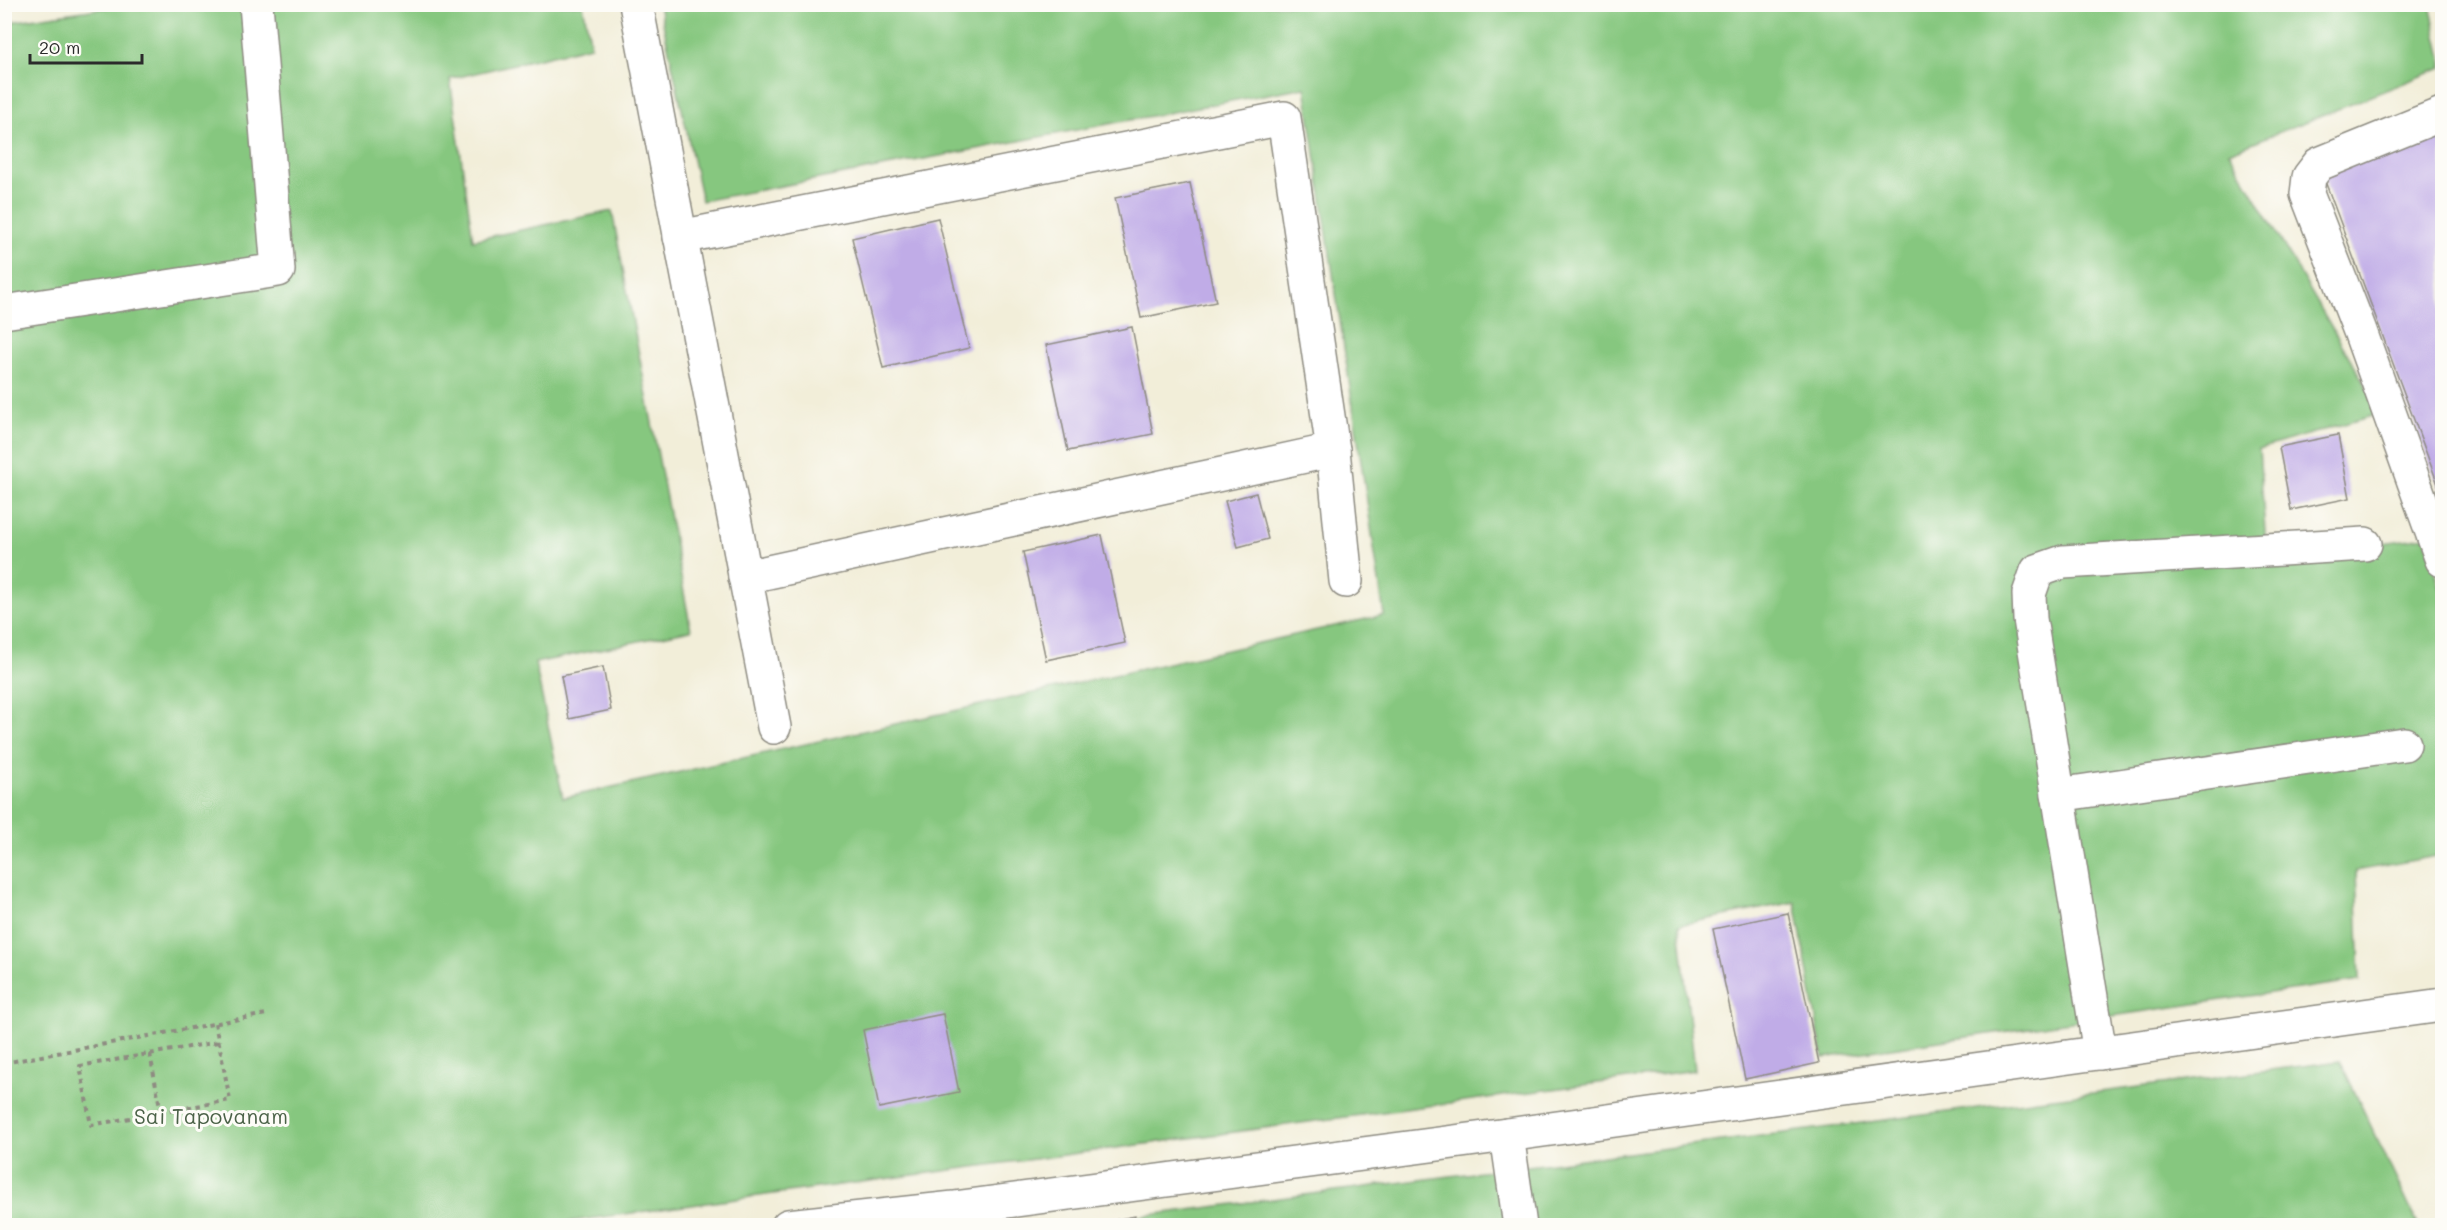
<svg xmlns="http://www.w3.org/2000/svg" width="2447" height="1230" font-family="Mali,sans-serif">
<rect width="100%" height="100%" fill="#fdfcf7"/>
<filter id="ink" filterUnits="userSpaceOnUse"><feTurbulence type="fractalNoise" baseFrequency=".0167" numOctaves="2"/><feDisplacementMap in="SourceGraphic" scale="12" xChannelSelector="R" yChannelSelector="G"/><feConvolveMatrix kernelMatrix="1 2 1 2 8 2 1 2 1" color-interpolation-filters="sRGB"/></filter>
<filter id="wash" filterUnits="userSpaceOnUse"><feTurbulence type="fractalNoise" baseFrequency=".008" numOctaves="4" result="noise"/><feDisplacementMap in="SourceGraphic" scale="24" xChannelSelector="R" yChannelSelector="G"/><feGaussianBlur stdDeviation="1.35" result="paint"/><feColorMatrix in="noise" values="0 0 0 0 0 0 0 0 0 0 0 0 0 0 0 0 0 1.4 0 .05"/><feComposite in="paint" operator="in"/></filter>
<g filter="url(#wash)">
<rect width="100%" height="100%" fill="#f2eed9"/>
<g fill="#86c77f" stroke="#587955" stroke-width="1.5">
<polygon points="131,4 583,5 591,46 450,79 473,240 612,211 691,630 535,663 563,798 1384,615 1305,87 702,201 659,5 2430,5 2442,58 2442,68 2229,152 2382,413 2259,449 2267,559 2425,537 2442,594 2442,855 2356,871 2360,980 1823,1058 1795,902 1679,925 1695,1070 543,1225 5,1225 4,23"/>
<polygon points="2340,1061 2418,1225 1135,1226 1134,1217"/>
</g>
<g id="blocks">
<g fill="#c0ace7">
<polygon points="2442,129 2442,495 2322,173"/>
<polygon points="1190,183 1216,302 1141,318 1115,198"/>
<polygon points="938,218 969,348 883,368 852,238"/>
<polygon points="1132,327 1153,434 1068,451 1046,345"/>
<polygon points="2338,435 2350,498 2291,510 2279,447"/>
<polygon points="1256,493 1268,539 1238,547 1225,501"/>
<polygon points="1102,535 1125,643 1046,660 1023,552"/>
<polygon points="603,667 611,710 569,719 561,676"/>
<polygon points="1788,913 1819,1063 1745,1079 1713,929"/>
<polygon points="943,1014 959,1092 879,1108 863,1030"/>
<polygon points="1135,1216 1137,1226 1092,1226 1092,1224"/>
</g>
</g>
</g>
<g filter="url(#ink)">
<use href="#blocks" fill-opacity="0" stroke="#8e8c82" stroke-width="1.5"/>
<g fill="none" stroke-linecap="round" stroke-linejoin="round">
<defs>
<g id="minor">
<polyline points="636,4 774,727"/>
<polyline points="2442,114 2319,164 2309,177 2307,194 2360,331 2442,560"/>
<polyline points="680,237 1284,118 1333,450 1346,581"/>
<polyline points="4,312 278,270 256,4"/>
<polyline points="745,577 1333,450"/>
<polyline points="2058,795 2404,744"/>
<polyline points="2100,1053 2030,619 2029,594 2037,571 2063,562 2365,544"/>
<polyline points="1507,1135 1520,1226"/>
<polyline points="788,1226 954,1208 1507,1135 2442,1005"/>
</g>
</defs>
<use href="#minor" stroke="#8e8c82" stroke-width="36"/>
<g stroke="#8e8c82" stroke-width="4" stroke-dasharray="4.5 4.5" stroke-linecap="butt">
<polyline points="215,1023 230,1100 91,1125 80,1066 218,1042"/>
<polyline points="150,1054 161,1112"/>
<polyline points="4,1063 266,1014"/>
</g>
<use href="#minor" stroke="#fff" stroke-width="33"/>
</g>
</g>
<g text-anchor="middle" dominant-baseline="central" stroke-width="6" stroke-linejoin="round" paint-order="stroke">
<g font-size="21" fill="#4b6248" stroke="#fdfcf7">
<text x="211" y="1115">Sai Tapovanam</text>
</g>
</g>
<rect width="2447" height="1230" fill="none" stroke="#fdfcf7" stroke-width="24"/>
<path d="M30 54v9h112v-9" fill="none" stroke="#2b2b2b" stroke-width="3"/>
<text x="39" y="54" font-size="18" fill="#2b2b2b" stroke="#fdfcf7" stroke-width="4.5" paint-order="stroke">20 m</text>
</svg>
